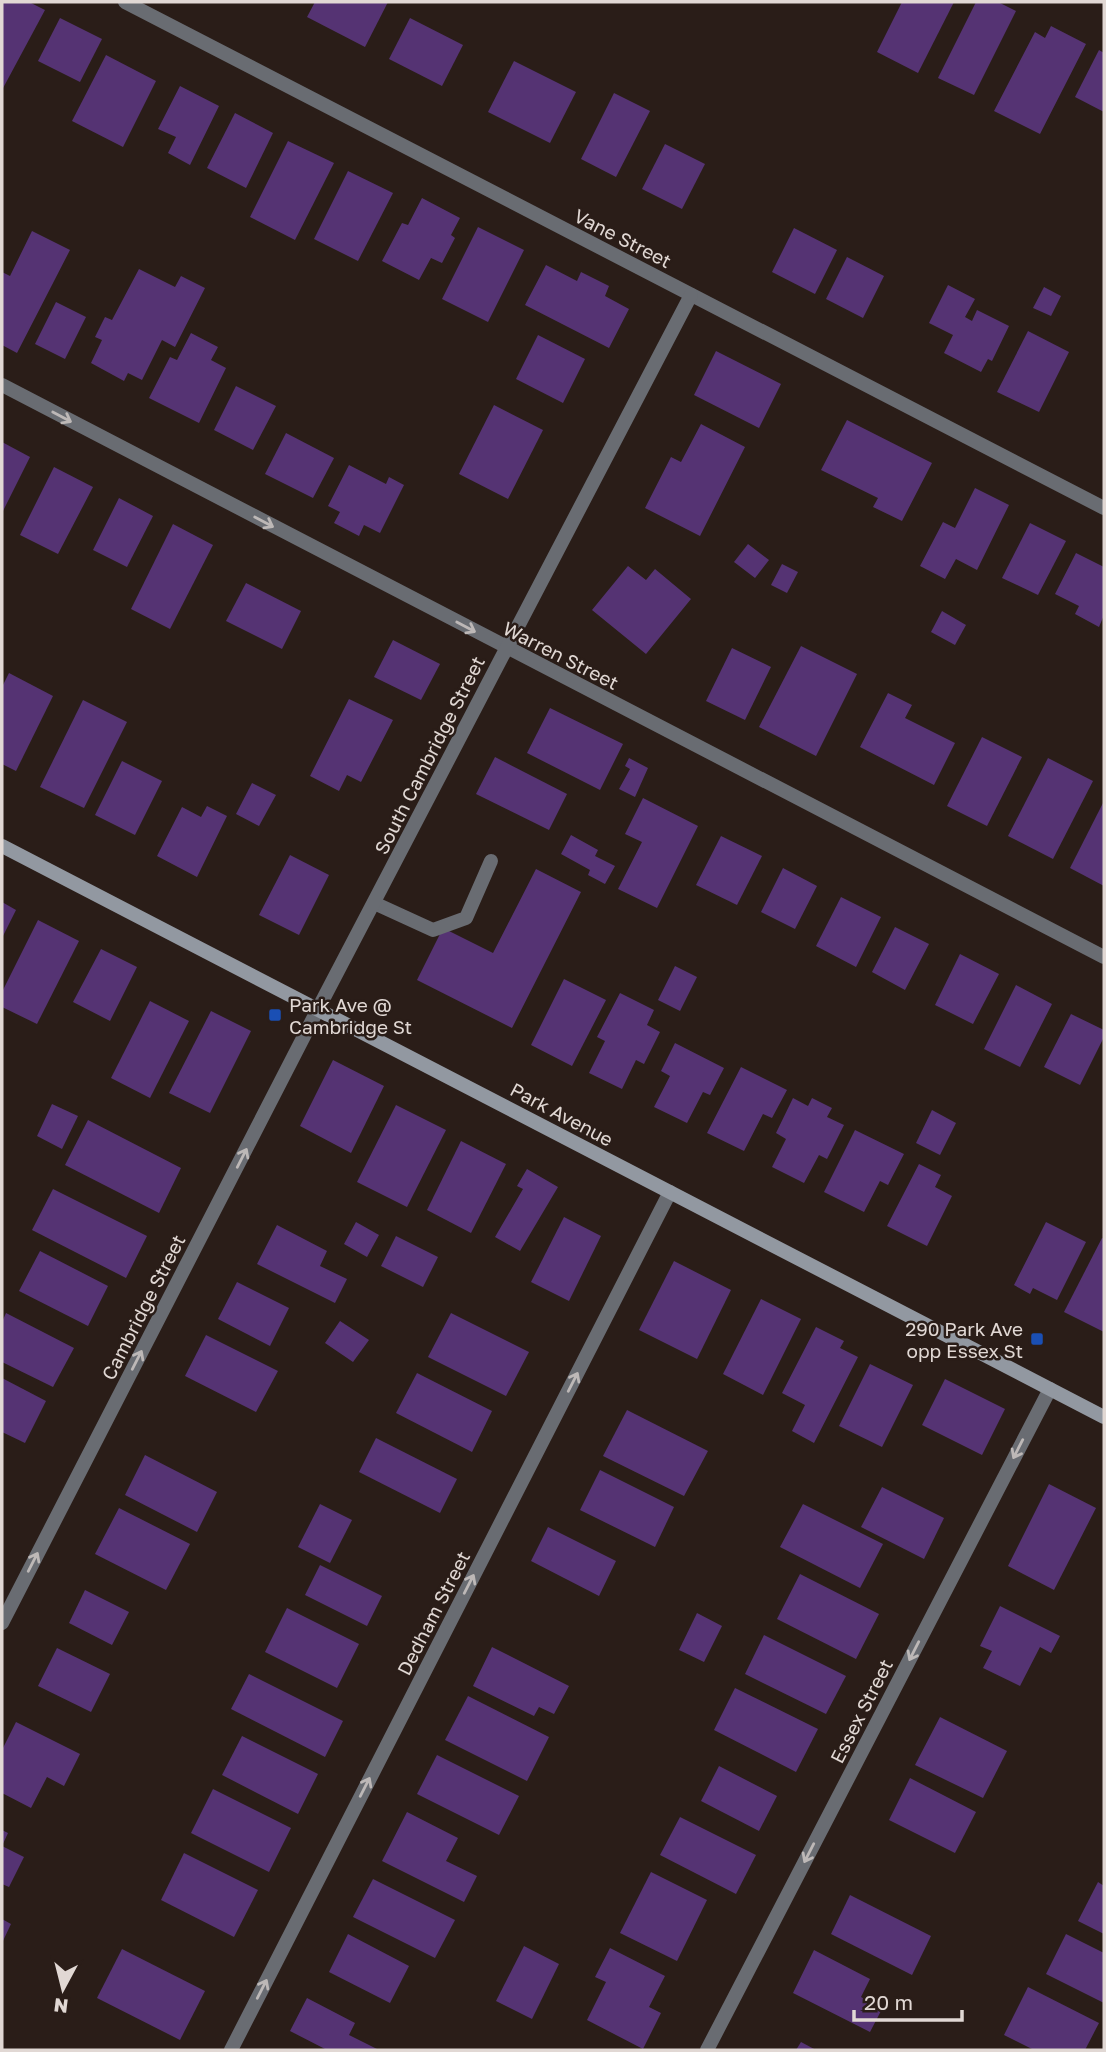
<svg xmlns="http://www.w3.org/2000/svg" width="1106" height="2052" font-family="'Golos Text',sans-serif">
<rect width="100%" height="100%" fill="#2a1d18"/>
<g fill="#553373">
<polygon points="2,2 29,2 45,10 2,90"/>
<polygon points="315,2 388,2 365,47 307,17"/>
<polygon points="902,2 954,2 918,73 877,52"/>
<polygon points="976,2 998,2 1016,11 974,95 938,78"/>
<polygon points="60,18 102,39 80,82 38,61"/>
<polygon points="410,18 463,45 442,86 389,59"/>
<polygon points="1051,26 1086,44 1040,134 994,111 1035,32 1045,38"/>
<polygon points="1099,50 1104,53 1104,112 1075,97"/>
<polygon points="106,55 156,81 123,147 72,121"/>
<polygon points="514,61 576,92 550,143 488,112"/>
<polygon points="180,86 219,106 190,165 168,153 176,137 158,129"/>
<polygon points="614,93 650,111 616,177 581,159"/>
<polygon points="235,113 273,133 246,188 207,168"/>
<polygon points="288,141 334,163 295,240 250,217"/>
<polygon points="665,144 705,164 682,209 642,189"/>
<polygon points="348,171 393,193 358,261 314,239"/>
<polygon points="422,198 460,218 451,235 455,238 442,263 431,258 419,280 382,261 402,223 408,225"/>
<polygon points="478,227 524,250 488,322 442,299"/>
<polygon points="794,228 837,250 815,294 772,272"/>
<polygon points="32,231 70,250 17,353 2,345 2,272 10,276"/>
<polygon points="847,257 884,276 863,318 826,299"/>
<polygon points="546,265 577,281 581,272 609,286 605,296 629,309 609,348 525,305"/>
<polygon points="139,269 175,287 181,276 205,288 175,347 162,340 142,380 128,373 124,381 91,363 102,340 95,337 105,317 112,320"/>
<polygon points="948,285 975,299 965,317 972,321 977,310 1009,326 992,361 988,359 981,372 944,353 953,335 929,323"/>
<polygon points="1044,287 1061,296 1051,316 1033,308"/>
<polygon points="56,302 86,317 65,359 35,344"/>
<polygon points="1028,331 1069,352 1039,412 997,392"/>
<polygon points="191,333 218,347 211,360 226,368 199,423 149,398 170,357 177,360"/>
<polygon points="538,335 585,359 563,403 516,379"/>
<polygon points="716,351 781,384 759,428 694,395"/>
<polygon points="236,386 276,406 253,450 214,430"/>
<polygon points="494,405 543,430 508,499 459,474"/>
<polygon points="847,420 932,463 902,521 873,507 878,498 821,470"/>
<polygon points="701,424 745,447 700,536 645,508 671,457 681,462"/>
<polygon points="286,433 334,458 313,498 265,474"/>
<polygon points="2,442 30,457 2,513"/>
<polygon points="349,465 386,484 389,477 404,485 380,533 364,525 359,536 334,523 340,512 328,506"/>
<polygon points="54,467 93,487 58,554 20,535"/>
<polygon points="975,488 1009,505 977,570 956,559 945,579 920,566 943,522 955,528"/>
<polygon points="119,498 153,516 127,567 93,550"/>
<polygon points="1030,523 1066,541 1038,595 1002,578"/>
<polygon points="173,524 213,545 170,629 131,609"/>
<polygon points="748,544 769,560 755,578 734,562"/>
<polygon points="1076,553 1104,567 1104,615 1099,627 1075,614 1079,606 1055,594"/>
<polygon points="782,564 798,572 787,593 771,585"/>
<polygon points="628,566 646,580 655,569 691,599 646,654 592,610"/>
<polygon points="246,583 301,611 282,649 226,621"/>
<polygon points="942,611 966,625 955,645 931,632"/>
<polygon points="393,640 440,664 421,700 374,677"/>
<polygon points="801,646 857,674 816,756 759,727"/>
<polygon points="732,648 771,667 745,720 706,701"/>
<polygon points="9,673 53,696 16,771 2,764 2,687"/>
<polygon points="888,693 912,705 905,718 955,743 934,785 860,747"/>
<polygon points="349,699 393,720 361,782 347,775 339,791 310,776"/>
<polygon points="83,700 127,722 84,808 40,787"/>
<polygon points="550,708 623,744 600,790 527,753"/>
<polygon points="982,737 1022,757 987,826 947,806"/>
<polygon points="495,757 567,794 549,830 476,794"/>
<polygon points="629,758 648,768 635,797 619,789 630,769 625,766"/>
<polygon points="1048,758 1093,781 1053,859 1008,836"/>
<polygon points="122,761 162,781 135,835 95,815"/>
<polygon points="252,783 276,795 259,826 236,814"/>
<polygon points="643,798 698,826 657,908 618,889 642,842 625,834"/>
<polygon points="1104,801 1104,886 1070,868"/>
<polygon points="207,806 227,816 197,877 157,856 182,807 201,817"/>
<polygon points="571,835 598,850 595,856 615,866 605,884 588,875 590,870 561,854"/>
<polygon points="721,836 762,856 737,905 696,885"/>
<polygon points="290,855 329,875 299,935 259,915"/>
<polygon points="783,868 817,886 795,929 761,912"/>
<polygon points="536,869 581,892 512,1028 417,980 443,928 493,953"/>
<polygon points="841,897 881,917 856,967 816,946"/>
<polygon points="2,902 16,910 2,938"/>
<polygon points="38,920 79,941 37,1024 2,1007 2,992"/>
<polygon points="895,927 929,944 905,990 872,972"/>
<polygon points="101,949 137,967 110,1021 73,1002"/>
<polygon points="960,954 999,974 973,1024 935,1005"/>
<polygon points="675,966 697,977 680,1011 658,1000"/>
<polygon points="564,979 606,1000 572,1066 531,1045"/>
<polygon points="1016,985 1052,1004 1020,1067 984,1049"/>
<polygon points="620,993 654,1010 647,1025 660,1032 644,1064 636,1060 622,1089 589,1073 605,1041 597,1037"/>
<polygon points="150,1001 189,1021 150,1098 111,1078"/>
<polygon points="211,1011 251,1031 210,1113 169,1093"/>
<polygon points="1071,1014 1104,1030 1104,1037 1080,1085 1044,1067"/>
<polygon points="675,1043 724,1068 710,1095 703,1092 687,1123 654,1107 670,1076 661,1071"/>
<polygon points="333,1060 384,1086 351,1153 300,1126"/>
<polygon points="741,1067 787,1090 772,1118 763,1114 744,1151 707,1133"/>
<polygon points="793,1098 808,1106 812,1098 832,1108 827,1117 844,1125 827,1159 819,1155 804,1183 772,1167 786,1139 776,1133"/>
<polygon points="52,1104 78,1116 62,1149 37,1136"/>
<polygon points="396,1105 446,1130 407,1207 357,1182"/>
<polygon points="932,1110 956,1123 940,1155 916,1143"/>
<polygon points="88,1120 181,1168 159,1213 65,1165"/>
<polygon points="855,1130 904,1154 888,1185 880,1181 864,1212 824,1192"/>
<polygon points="461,1141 506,1164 471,1233 427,1210"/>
<polygon points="919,1164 941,1175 935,1187 952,1196 927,1246 887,1226"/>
<polygon points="527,1169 558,1187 520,1251 495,1237 523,1189 517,1186"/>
<polygon points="53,1189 147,1236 126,1278 32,1230"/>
<polygon points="564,1217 601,1236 569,1301 531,1282"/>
<polygon points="356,1222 379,1235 367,1257 344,1244"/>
<polygon points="1046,1222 1086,1242 1057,1300 1033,1288 1030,1294 1014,1285"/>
<polygon points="277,1225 327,1251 320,1266 347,1279 335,1303 257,1264"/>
<polygon points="396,1236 438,1257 423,1287 381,1266"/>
<polygon points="1102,1238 1104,1239 1104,1332 1064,1312"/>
<polygon points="40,1251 108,1286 88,1326 19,1291"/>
<polygon points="674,1261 731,1290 697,1359 639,1330"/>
<polygon points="237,1282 289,1308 270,1346 218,1319"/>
<polygon points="761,1299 801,1319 763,1395 723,1374"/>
<polygon points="6,1313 74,1348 53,1387 2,1362 2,1322"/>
<polygon points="451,1313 529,1352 506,1396 428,1357"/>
<polygon points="340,1321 369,1340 353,1362 325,1343"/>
<polygon points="816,1327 844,1341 840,1348 858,1357 814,1443 792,1431 805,1405 782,1393"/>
<polygon points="206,1335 278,1371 256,1412 185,1376"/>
<polygon points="870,1364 913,1385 882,1447 839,1426"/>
<polygon points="417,1373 492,1411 472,1452 396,1413"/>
<polygon points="2,1378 46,1401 25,1443 2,1432"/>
<polygon points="945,1379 1005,1409 982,1455 922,1425"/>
<polygon points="627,1410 708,1451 684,1496 603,1456"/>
<polygon points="376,1438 457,1479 440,1513 359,1472"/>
<polygon points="145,1455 217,1492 197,1532 125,1495"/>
<polygon points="600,1470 674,1507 655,1547 580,1510"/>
<polygon points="1049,1484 1096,1508 1054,1590 1008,1566"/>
<polygon points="882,1487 944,1518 924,1559 861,1527"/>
<polygon points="320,1504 352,1520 330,1563 298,1547"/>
<polygon points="803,1504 883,1544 860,1588 780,1547"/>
<polygon points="119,1508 190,1544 166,1590 95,1554"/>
<polygon points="548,1527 616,1561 599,1596 531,1561"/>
<polygon points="320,1565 382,1596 367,1626 305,1595"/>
<polygon points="800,1574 879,1614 856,1659 777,1619"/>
<polygon points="85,1590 129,1612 112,1645 69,1623"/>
<polygon points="1000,1606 1060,1636 1051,1653 1040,1647 1020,1686 983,1668 992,1651 980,1646"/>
<polygon points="287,1608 359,1644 337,1688 265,1652"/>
<polygon points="697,1613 722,1626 704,1662 679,1650"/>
<polygon points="764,1635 846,1676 826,1714 745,1674"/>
<polygon points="492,1647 569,1686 554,1714 539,1707 534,1716 473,1686"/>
<polygon points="57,1648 110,1674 91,1712 38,1686"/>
<polygon points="249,1674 343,1721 325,1757 231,1709"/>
<polygon points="735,1688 818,1729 796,1772 714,1730"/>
<polygon points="468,1696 549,1737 527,1781 445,1740"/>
<polygon points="940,1717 1007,1751 983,1798 915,1765"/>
<polygon points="16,1722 80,1754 64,1786 47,1777 31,1808 2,1793 2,1750"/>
<polygon points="242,1736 318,1774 298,1814 222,1775"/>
<polygon points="437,1755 519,1796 499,1835 417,1794"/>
<polygon points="719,1766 777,1796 759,1831 701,1801"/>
<polygon points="910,1778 976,1812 955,1853 889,1820"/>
<polygon points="213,1789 291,1828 269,1872 191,1833"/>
<polygon points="407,1812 458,1838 446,1861 477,1876 464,1902 382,1861"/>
<polygon points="680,1817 756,1855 736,1894 660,1855"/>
<polygon points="2,1830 8,1833 2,1846 24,1857 9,1887 2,1884"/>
<polygon points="184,1853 258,1890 234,1937 161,1900"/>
<polygon points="651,1872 707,1900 677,1961 620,1933"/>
<polygon points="373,1879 455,1920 435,1958 353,1917"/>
<polygon points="1098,1882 1104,1886 1104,1934 1078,1921"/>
<polygon points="850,1895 931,1936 912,1975 831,1934"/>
<polygon points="2,1919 11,1924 2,1943"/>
<polygon points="348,1934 409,1966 390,2003 329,1972"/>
<polygon points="1066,1934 1104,1953 1104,2003 1046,1974"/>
<polygon points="524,1946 559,1964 532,2019 496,2001"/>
<polygon points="610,1948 665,1976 649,2007 661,2013 643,2049 587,2020 606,1982 595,1977"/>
<polygon points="122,1949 205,1991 180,2040 97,1998"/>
<polygon points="814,1950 870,1979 861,1997 882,2009 870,2032 793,1993"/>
<polygon points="1028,1987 1099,2023 1085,2050 1034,2050 1004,2035"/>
<polygon points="307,1998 355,2023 349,2035 379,2050 327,2050 290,2031"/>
<polygon points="801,2042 816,2050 796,2050"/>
</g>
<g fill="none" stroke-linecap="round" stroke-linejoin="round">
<polyline stroke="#696c72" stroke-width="14" points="374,903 433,930 466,918 491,861"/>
<g stroke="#696c72" stroke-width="14">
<polyline points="125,2 1104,508"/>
<polyline points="2,385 1104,957"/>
<polyline points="2,1623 318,1009 691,295"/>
<polyline points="231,2050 670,1192"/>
<polyline points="707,2050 1050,1389"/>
</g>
<polyline stroke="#9298a1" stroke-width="14" points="2,846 1104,1417"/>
</g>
<defs><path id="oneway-shaft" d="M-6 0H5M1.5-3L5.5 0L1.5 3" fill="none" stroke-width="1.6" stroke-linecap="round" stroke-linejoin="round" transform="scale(1.75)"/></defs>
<g stroke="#bdb8b7">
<use href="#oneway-shaft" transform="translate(62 417) rotate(28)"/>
<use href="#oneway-shaft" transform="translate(264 522) rotate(28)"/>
<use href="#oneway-shaft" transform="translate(466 627) rotate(28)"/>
<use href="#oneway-shaft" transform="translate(242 1158) rotate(-63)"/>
<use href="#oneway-shaft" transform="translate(137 1360) rotate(-63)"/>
<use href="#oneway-shaft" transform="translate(573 1382) rotate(-63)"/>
<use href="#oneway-shaft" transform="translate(1018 1449) rotate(117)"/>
<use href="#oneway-shaft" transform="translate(33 1562) rotate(-63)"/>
<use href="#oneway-shaft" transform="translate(469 1584) rotate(-63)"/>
<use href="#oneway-shaft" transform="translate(914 1651) rotate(117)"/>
<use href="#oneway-shaft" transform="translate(365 1787) rotate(-63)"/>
<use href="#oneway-shaft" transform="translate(809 1853) rotate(117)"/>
<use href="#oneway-shaft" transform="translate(262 1989) rotate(-63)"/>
</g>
<g fill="#1a4fb4" stroke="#2a1d18" stroke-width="2.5">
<rect x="268" y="1008" width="14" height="14" rx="3.5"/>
<rect x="1030" y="1332" width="14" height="14" rx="3.5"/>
</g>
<g text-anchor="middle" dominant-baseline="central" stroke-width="5" stroke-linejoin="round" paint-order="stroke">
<g font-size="19" fill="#e1d8d4" stroke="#2a1d18">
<text transform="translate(623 238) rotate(27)">Vane Street</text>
<text transform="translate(561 655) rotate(27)">Warren Street</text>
<text transform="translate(429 755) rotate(-63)">South Cambridge Street</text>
<text transform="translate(562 1114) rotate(28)">Park Avenue</text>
<text transform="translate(143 1307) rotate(-63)">Cambridge Street</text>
<text transform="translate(433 1613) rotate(-63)">Dedham Street</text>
<text transform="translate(861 1711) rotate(-63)">Essex Street</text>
</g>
<g font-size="19" fill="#e1d8d4" stroke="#2a1d18" text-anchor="start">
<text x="289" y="1004">Park Ave @<tspan x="289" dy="22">Cambridge St</tspan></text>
<text x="1023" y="1328" text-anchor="end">290 Park Ave<tspan x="1023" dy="22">opp Essex St</tspan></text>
</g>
</g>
<rect width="1106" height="2052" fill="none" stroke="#e1d8d4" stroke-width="7"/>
<g transform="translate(63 1989) rotate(187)" stroke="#2a1d18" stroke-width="5" paint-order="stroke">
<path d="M0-5L12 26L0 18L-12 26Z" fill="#e1d8d4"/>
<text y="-10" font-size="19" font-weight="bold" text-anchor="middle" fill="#e1d8d4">N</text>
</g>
<path d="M854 2010v10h108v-10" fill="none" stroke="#e1d8d4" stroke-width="3.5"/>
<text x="864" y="2010" font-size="21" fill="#e1d8d4" stroke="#2a1d18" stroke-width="5" paint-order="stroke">20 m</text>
</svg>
